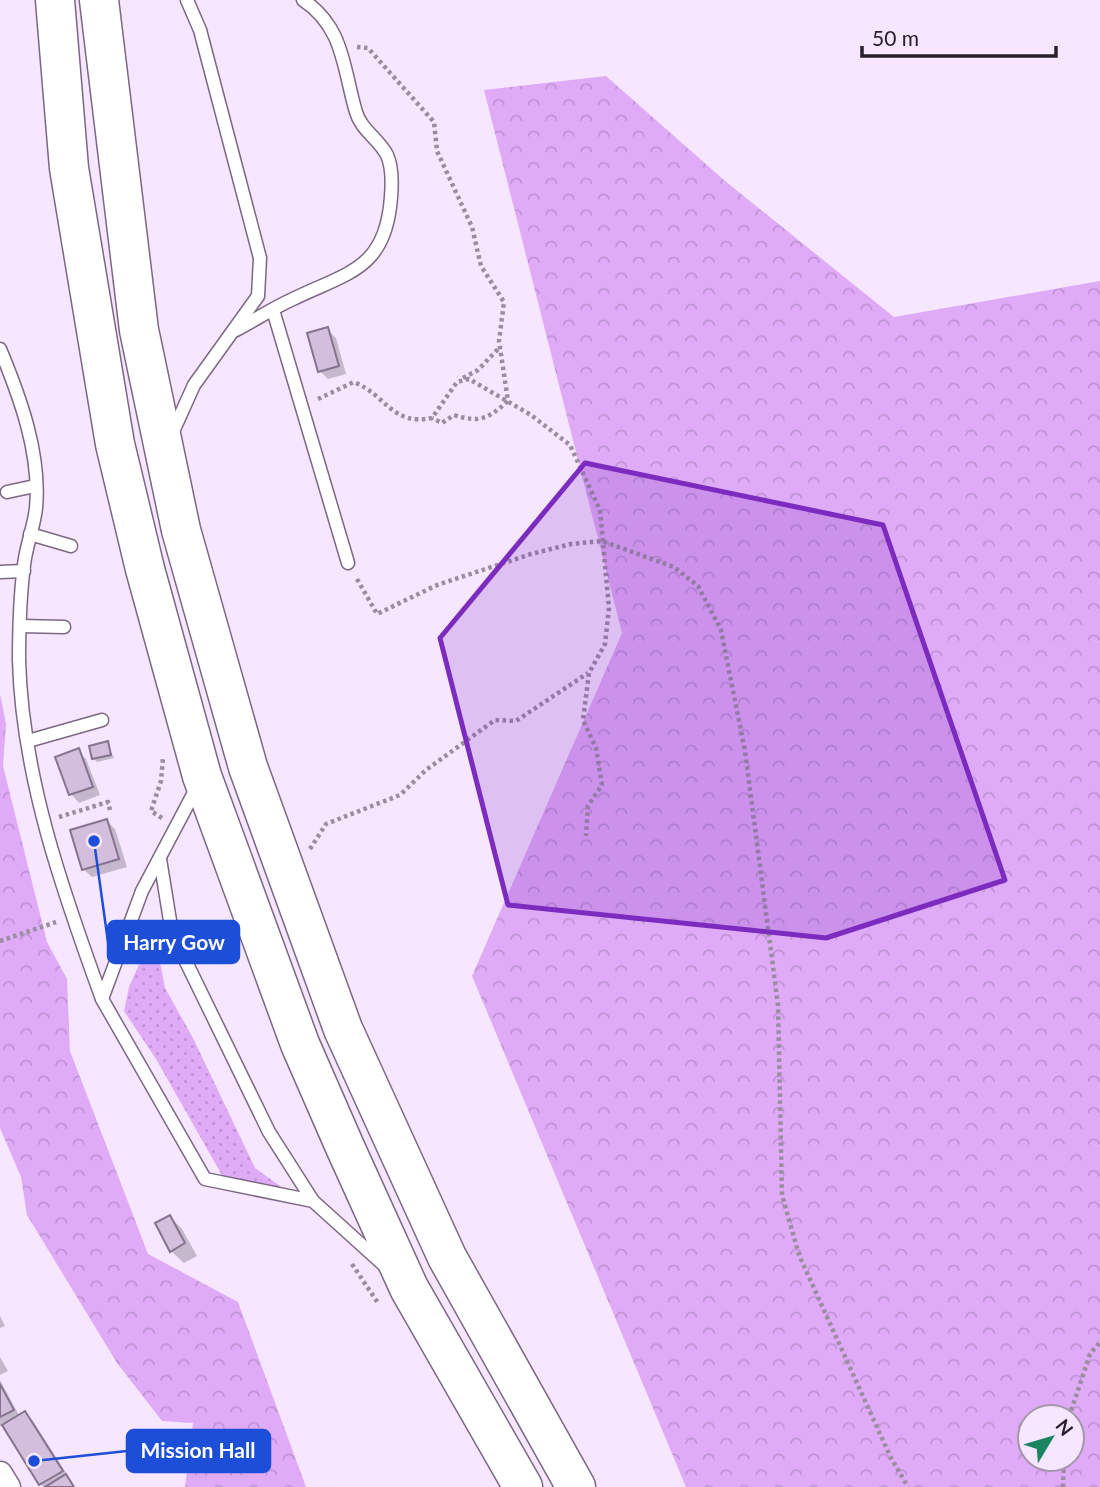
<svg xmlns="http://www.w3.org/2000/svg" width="1100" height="1487" font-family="Lato,sans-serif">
<defs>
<pattern id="grass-dots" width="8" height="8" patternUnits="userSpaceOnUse" patternTransform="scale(1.75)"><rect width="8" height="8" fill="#dfabf7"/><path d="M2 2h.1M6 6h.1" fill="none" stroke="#bf93d4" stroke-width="1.8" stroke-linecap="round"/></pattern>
<pattern id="forest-crowns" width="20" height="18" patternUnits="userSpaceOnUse" patternTransform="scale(1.75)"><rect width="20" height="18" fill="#dfabf7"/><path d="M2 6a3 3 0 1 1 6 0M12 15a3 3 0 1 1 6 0" fill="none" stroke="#bf93d4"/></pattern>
</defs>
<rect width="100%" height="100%" fill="#f7e6ff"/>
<polygon fill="url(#grass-dots)" points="151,955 160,962 165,988 193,1038 255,1168 284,1189 223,1177 156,1059 124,1011 129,987 142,958"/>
<g fill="url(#forest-crowns)" fill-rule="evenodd">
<path d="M606 76 725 181 894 317 1100 281V1487H686L472 976 622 633 484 90ZM1072 1417V1459H1030V1417Z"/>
<polygon points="0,694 6,724 3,766 47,942 67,979 70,1051 148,1254 238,1302 306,1487 185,1487 193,1423 162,1421 117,1363 27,1215 21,1177 0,1128"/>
</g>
<g fill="#0003">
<polygon points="327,329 336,338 346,374 328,379 320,371"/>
<polygon points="107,743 114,758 97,762 94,759"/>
<polygon points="78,751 86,759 100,795 79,803 71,794"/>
<polygon points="107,821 115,829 127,867 92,877 83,869"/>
<polygon points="170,1217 182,1229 197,1256 184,1263 171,1251"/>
<polygon points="0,1316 5,1326 0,1328"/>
<polygon points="0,1357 8,1371 0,1375"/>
<polygon points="0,1380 20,1417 25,1413 33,1421 75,1487 44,1487 41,1484 5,1427 0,1426"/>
</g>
<g fill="#d3bfdd" stroke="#86738f" stroke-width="2">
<polygon points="328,327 339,366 318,372 307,333"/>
<polygon points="108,741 111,755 92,759 89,746"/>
<polygon points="79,748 93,787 69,795 55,757"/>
<polygon points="107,819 119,859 82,870 70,830"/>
<polygon points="170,1215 185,1243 170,1252 155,1223"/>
<polygon points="0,1384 14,1410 0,1417"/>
<polygon points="25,1411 63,1471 39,1485 2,1425"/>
<polygon points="66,1474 74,1487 45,1487"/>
</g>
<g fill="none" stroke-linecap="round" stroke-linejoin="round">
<defs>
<g id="service">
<polyline points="273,310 348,563"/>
<path d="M236 330C255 320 273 308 293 299 349 272 386 269 391 197 392 185 392 166 387 155 379 139 361 130 356 112 343 68 344 27 303 0"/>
<path d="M0 349C20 397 41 454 36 508 34 527 26 546 24 565 20 596 19 630 19 660 22 776 63 892 102 999"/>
<polyline points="171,436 194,385 258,296 260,258 200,30 187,0"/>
<polyline points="7,492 35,486"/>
<polyline points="30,534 71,546"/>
<polyline points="0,572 24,571"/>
<polyline points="21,626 64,627"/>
<polyline points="28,741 102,720"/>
<polyline points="198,785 142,891 102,999 205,1179 313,1201 385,1266"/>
<polyline points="160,859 172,933 269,1132 313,1201"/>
</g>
<polyline id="minor" points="0,1474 8,1487"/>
<g id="trunk">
<polyline points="55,0 69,168 115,444 145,569 202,776 300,1044 345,1147 409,1288 523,1487"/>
<polyline points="99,0 139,330 181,530 248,767 343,1029 447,1257 576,1487"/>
</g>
</defs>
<use href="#service" stroke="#7b6883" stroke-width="15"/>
<use href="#minor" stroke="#7b6883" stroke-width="27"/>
<use href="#trunk" stroke="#7b6883" stroke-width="41"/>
<g stroke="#9a8da0" stroke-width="4.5" stroke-dasharray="3.5 3.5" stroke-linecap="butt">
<path d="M357 47 368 48 434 122 437 151 472 227 481 266 504 302 499 341 508 401C488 419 480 423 454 415L442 423 432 418"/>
<polyline points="463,378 478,370 499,348"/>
<path d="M318 399 354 382C387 396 392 426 432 418L457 382 469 379 531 415 570 445 600 510 609 608 605 644 589 673 583 720 596 748 602 785 588 806 586 836"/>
<polyline points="357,579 377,614 437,585 531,554 571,544 602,541 674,567 698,586 721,630 745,751 778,1005 782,1195 799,1255 890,1456 908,1487"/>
<polyline points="59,817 108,802 110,810"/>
<polyline points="162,818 151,811 161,781 163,758"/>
<polyline points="310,849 326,824 400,795 426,770 495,720 516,721 588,673"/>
<polyline points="0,941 56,922"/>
<polyline points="352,1264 378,1303"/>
<polyline points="1069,1417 1090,1354 1100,1342"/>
<polyline points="1063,1487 1064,1459"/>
</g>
<use href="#service" stroke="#fff" stroke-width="12"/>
<use href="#minor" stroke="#fff" stroke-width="24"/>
<use href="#trunk" stroke="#fff" stroke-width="38"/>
</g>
<path fill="#7b2cbf" fill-opacity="0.2" stroke="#7b2cbf" stroke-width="5" stroke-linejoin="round" d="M585 463 883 525 1005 880 826 938 508 905 440 638Z"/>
<path fill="none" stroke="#1d4ed8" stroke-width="2.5" d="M94 841L108 942M34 1461L127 1451"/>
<g fill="#1d4ed8" stroke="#f7e6ff" stroke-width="2.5">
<circle cx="94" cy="841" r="7"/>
<circle cx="34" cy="1461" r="7"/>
</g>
<g fill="#1d4ed8" stroke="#1d4ed8" stroke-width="2.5">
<rect x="108" y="921" width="131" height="42" rx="7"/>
<rect x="127" y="1430" width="143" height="42" rx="7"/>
</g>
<g font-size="21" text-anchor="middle" font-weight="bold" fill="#fff">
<text x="174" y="950">Harry Gow</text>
<text x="198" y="1458">Mission Hall</text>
</g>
<g transform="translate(1051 1438) rotate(52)"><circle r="33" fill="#f7e6ff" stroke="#a497ab" stroke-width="2"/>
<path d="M0-5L12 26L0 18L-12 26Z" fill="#1b8562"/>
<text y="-10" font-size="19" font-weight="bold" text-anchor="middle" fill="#28212c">N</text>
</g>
<path d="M862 46v10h194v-10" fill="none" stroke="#28212c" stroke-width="3.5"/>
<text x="872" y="46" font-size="21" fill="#28212c" stroke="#f7e6ff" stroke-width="5" paint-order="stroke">50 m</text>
</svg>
